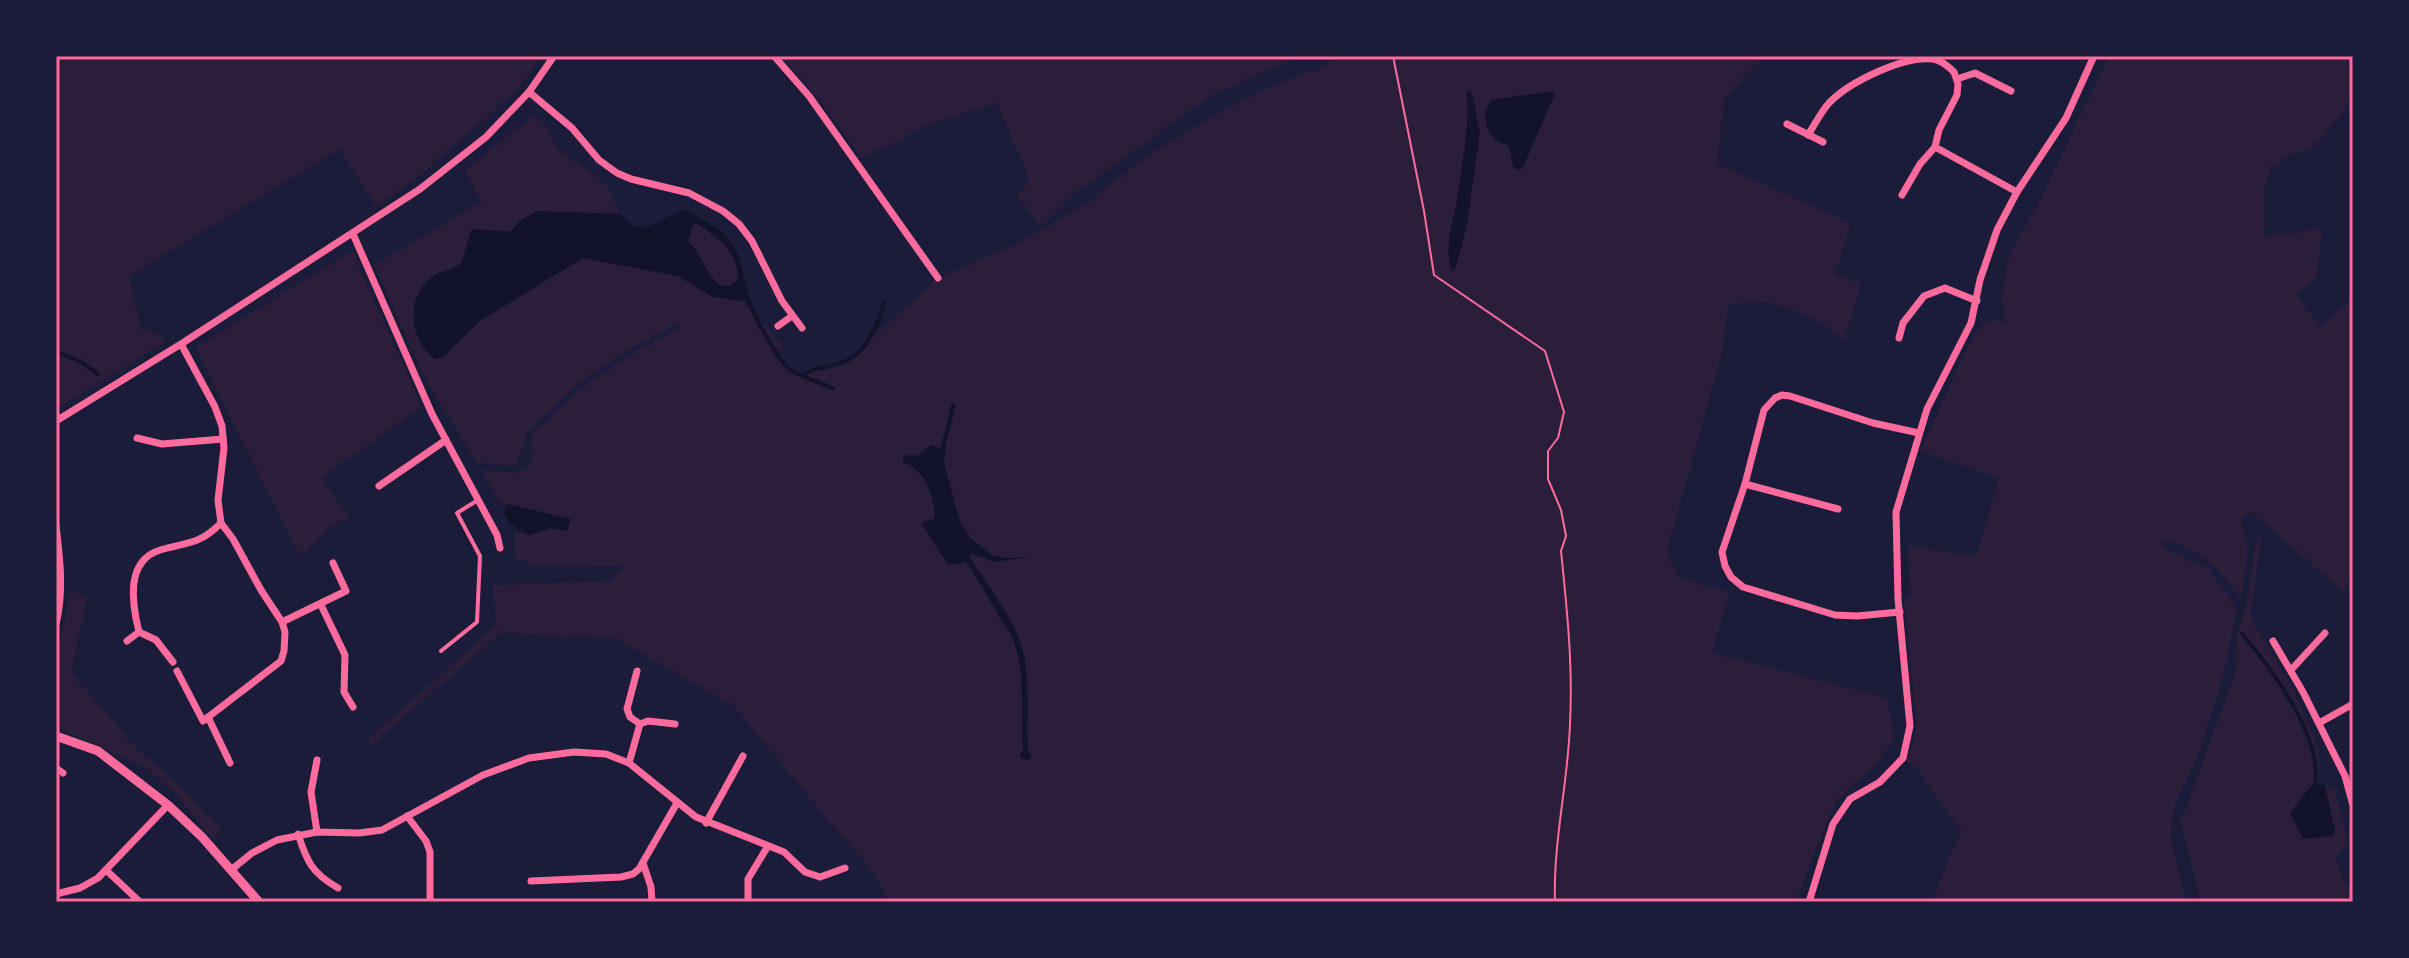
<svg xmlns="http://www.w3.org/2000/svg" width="2409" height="958" font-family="'Alegreya Sans',sans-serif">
<rect width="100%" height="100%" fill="#1b1b3a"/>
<g fill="#2a1e3b">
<polygon points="56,56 543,56 515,92 419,176 376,207 340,149 129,276 141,329 159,335 166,342 56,409"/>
<polygon points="781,56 1299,56 1212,95 1070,197 1041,226 1017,197 1029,178 997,103 924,126 893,144 874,151 862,159 820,101"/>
<path d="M1341 56H1764L1724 99 1717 164 1851 223 1835 275 1861 283 1844 341C1820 320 1788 303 1755 302 1747 302 1737 304 1729 305L1721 357 1667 551 1679 578 1730 592 1712 653 1887 698 1894 738 1877 763 1836 801 1795 902H885L889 899 868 865 827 819 735 707 615 638 527 635 503 631 372 745 367 740 496 626 493 585 610 581 625 567 538 566 515 558V531L529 535 551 527 567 531 499 501 481 469C494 471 525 479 531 462 534 454 531 443 531 435L580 389 632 354 681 327 675 324 627 351 577 385 528 431 516 466 477 463 423 375 374 265 481 202 465 170 534 115 544 124 557 148 606 184 620 214 537 211 520 221 510 232 496 230 465 253C462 268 449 269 436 274L442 358 480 321 582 258 678 276 713 297 742 301 788 351 769 345C778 351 781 364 790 371 794 373 798 374 803 375L815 368 845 362 938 278 1015 245 1086 204 1147 156 1184 133 1242 100 1306 72H1314Z"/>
<path d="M2110 56H2353V98L2323 137 2309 149 2290 154 2271 167 2264 187V235L2275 236 2323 228 2316 277 2296 295 2320 326 2353 299V576L2343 591 2250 511 2240 521C2254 542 2244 575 2241 600 2218 565 2204 553 2165 540L2161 548 2208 568 2237 609 2221 684 2199 754 2175 804 2170 835 2186 902H1931L1961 831 1915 766 1907 762 1917 726 1904 600 1911 596 1908 546 1976 557 1999 478 1920 451 1972 338 1983 323 1996 320 2008 325 2002 301 2008 258 2036 208Z"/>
<path d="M693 222C716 235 738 249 738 279 714 305 703 252 688 241Z"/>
<polygon points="352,251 422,407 321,478 350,519 332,523 301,556 255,468 196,347"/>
<polygon points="2262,534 2250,616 2295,693 2318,748 2319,777 2315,784 2310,787 2327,800 2325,786 2335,789 2348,843 2335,857 2343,879 2353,892 2353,902 2201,902 2181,822 2236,670 2237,637 2248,597 2256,540"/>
<polygon points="69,590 87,598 71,672 135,747 188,794 222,830 213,840 178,796 148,769 56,727 56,655 66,616"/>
</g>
<g fill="#12122b" fill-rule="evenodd">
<path d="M1552 91 1554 96 1524 165 1522 169 1518 170 1513 167 1510 149 1507 144C1486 141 1480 116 1491 100Z"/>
<path d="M1470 92 1473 97 1480 133 1467 225 1455 270 1451 269C1444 245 1453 224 1457 200 1461 170 1471 122 1466 93Z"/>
<path d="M686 210 720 230 729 239 738 254 749 296 742 301 713 297 678 276 583 258 480 321 442 358 435 359C407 339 405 291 437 274 444 270 454 270 460 264 464 259 468 237 472 229L510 232 520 221 537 211 620 214 633 225 642 228 650 226 678 212ZM694 222C716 236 738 250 738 279 714 305 703 252 688 241Z"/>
<path d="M952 402 956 405 946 444 944 463 960 522 970 538 994 556 1008 558 1035 556 994 562 972 554 969 556C986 584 1013 617 1022 647 1031 681 1026 718 1028 752L1032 754 1030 760 1020 758 1021 752H1023C1020 714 1027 672 1012 637L966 561 961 564 949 565C939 552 931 538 922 525L924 522 931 520 935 517C933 494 926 469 902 462L904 455C926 458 918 451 933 445L940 450Z"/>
<polygon points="508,504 571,519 567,531 551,528 529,535 520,531 508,521 504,514 505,507"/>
<polygon points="2315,784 2325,786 2335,830 2332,836 2303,839 2290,813 2310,787"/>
</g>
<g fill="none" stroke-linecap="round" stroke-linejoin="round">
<g stroke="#12122b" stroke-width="4">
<path d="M747 297C752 312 779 364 792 371 805 379 820 381 833 389"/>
<polyline points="56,352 79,361 98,374"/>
<path d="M804 374C816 367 828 368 841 363 866 355 878 326 884 302"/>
<path d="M2242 634C2271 667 2323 738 2315 784"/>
</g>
<path stroke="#ff6b9d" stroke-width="2" d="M1393 56 1424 211 1434 275 1545 351 1564 412 1558 438 1548 451V479L1561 510 1566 536 1561 551C1567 609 1573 665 1570 724 1568 783 1553 842 1555 902"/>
<polyline stroke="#ff6b9d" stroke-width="4" points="441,651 477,622 480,556 457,513 478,500"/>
<g stroke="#ff6b9d" stroke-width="7">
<polyline points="774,56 809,96 938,278"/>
<polyline points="1957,79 1975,73 2011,91"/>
<polyline points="529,92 572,128 599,160 617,173 631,179 689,193 723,211 739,224 752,241 782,301 802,328"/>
<polyline points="1787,124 1823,142"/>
<path d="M1808 135C1815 124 1821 112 1829 103 1849 82 1903 56 1932 59 1941 60 1948 66 1954 72L1958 84 1957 95 1939 130 1935 147 2017 192"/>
<polyline points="1902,195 1920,164 1935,147"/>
<polyline points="353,234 432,414 497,535 500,548"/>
<polyline points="778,326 792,316"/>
<polyline points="1899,338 1903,323 1924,296 1945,288 1977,301"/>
<polyline points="56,421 181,344 420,189 486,137 529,92 554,56"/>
<polyline points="137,438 162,444 223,439"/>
<polyline points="1745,484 1838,509"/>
<polyline points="379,486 446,440"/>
<path d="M56 526C60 559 64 592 56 624"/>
<polyline points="321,605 345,655 344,692 353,707"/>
<polyline points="1900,612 1857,616 1835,615 1743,587 1731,577 1725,566 1722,552 1745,484 1764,410 1775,398 1782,395 1790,396 1873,423 1919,433"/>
<polyline points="282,622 346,591 333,563"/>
<polyline points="139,632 156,640 173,662"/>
<path d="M127 641 139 632C132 604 125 561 160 550 188 542 199 545 221 523"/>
<polyline points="2273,641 2303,692 2345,776 2353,805"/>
<polyline points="2291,670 2325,633"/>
<polyline points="177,671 203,721 281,661 284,651 285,632 282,622 261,590 233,539 221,523 218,500 224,448 222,426 215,407 181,344"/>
<polyline points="208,717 230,763"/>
<polyline points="2319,723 2353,704"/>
<polyline points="640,724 648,721 675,724"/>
<polyline points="629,763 640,724 630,717 627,709 637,671"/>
<polyline points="56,768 63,773"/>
<polyline points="407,816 426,841 430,852 430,902"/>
<polyline points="706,823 743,756"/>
<polyline points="317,832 311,792 317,760"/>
<path d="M298 834C307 862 312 873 338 888"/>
<polyline points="643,863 651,887 652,902"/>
<polyline points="106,870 140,902"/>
<polyline points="231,870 252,853 277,840 317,832 359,833 382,830 483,775 529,758 574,752 606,754 629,763 696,817 784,852 805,872 820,877 845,868"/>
<polyline points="531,881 621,877 633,874 639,869 677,803"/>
<polyline points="56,894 80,888 98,878 168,805"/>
<polyline points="748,902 748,879 768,846"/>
<polyline points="1809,902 1833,824 1850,799 1880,782 1903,758 1910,726 1898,599 1896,512 1927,409 1971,323 1980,280 1997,230 2017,192 2066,118 2094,56"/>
</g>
<polyline stroke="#ff6b9d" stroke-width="9" points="56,736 98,751 168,805 202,837 259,902"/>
</g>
<rect width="2409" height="958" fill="none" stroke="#1b1b3a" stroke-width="116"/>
<rect x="58" y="58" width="2293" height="842" fill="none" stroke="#ff6b9d" stroke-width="3"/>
</svg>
